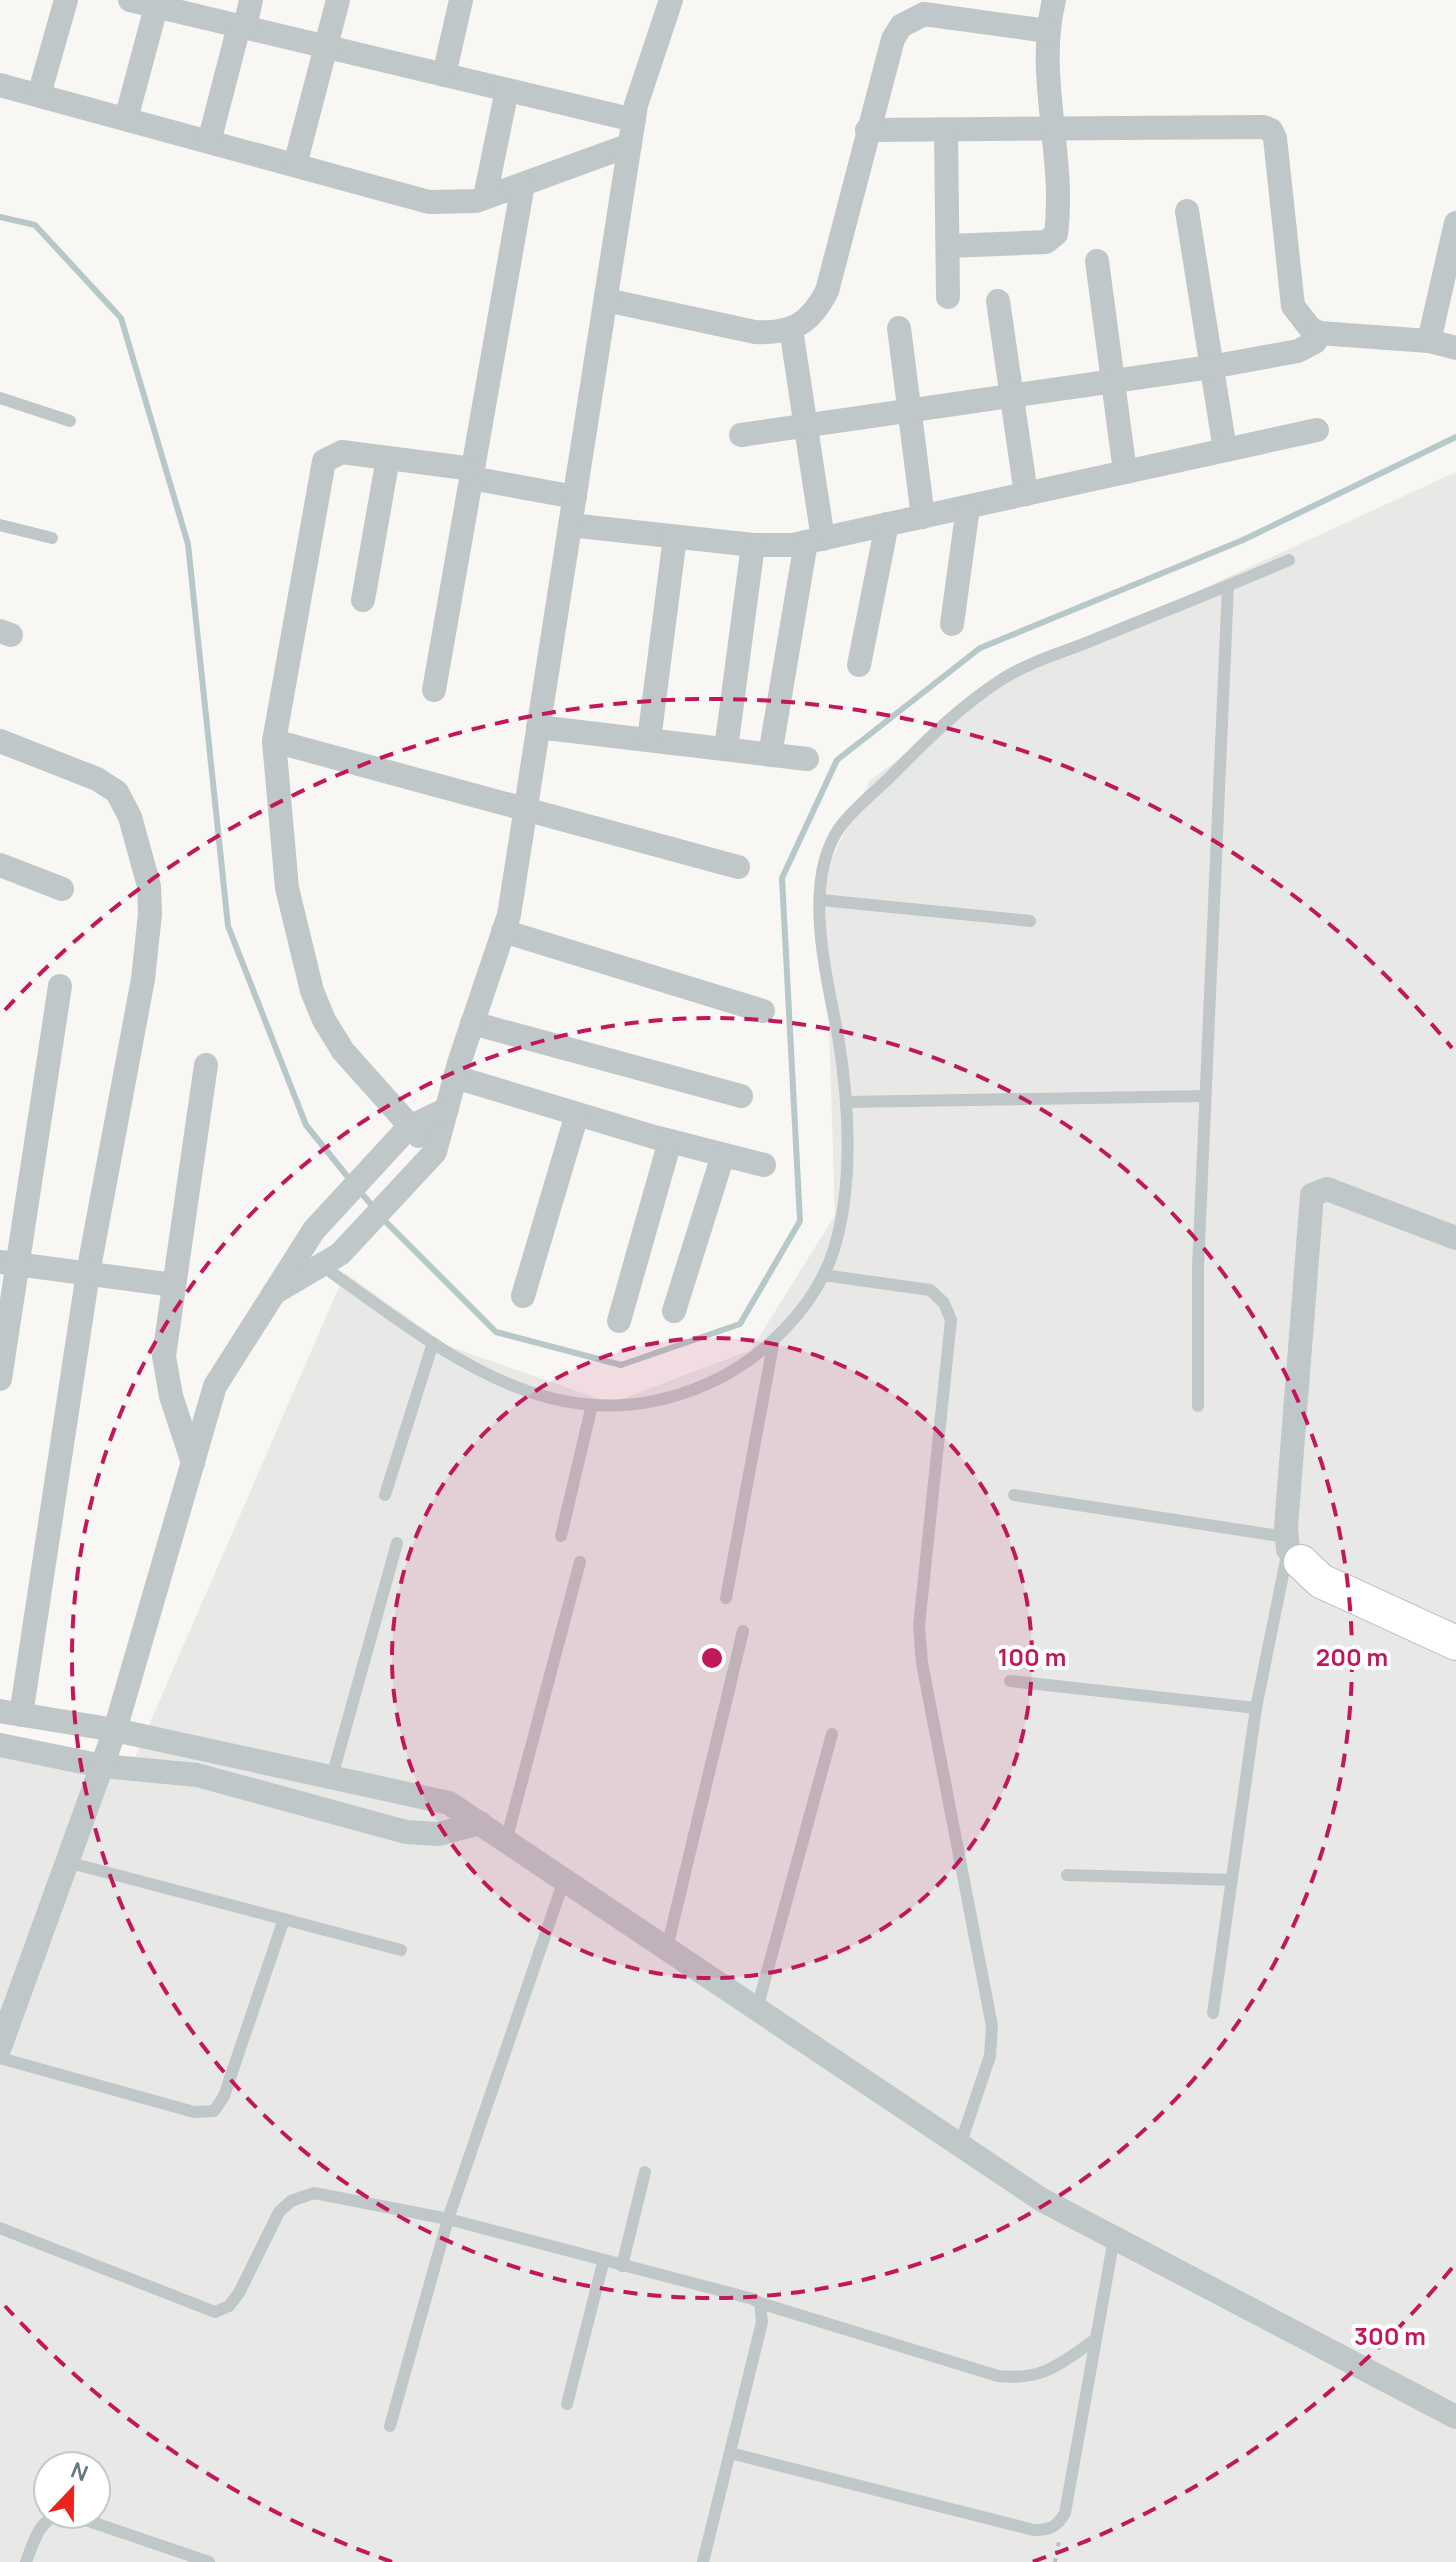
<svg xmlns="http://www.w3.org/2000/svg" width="1456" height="2562" font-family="Manrope,sans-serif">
<rect width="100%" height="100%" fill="#f8f7f4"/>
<path fill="#e8e9e7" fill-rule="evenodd" d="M1456 472V2562H0V1754L126 1778 345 1273 448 1346 611 1403 751 1350 835 1215 824 875 870 780 1011 677ZM48 2466H96V2514H48Z"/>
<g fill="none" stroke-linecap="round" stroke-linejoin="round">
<g stroke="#b6c8ca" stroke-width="6">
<polyline points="0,217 35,225 121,318 188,544 228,926 306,1125 351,1181"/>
<polyline points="358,1189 374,1208"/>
<polyline points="381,1217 496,1332 621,1365 740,1324 800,1221 782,878 837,760 980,648 1243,540 1456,437"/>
</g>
<defs>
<polyline id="secondary" points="1301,1562 1321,1581 1456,1643"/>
</defs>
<use href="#secondary" stroke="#b2bbbe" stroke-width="36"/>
<polyline stroke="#babfc0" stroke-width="4" stroke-dasharray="4 4" stroke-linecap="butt" points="1055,2562 1059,2541"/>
<g stroke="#c0c7c9" stroke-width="12">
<polyline points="0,398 70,421"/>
<polyline points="0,525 52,538"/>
<polyline points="821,900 1030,921"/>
<polyline points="846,1102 1205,1096"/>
<path d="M321 1265C439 1348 555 1451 707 1384 762 1360 816 1307 834 1249 854 1184 849 1102 838 1036 827 976 801 882 840 827 853 809 874 793 890 777 926 741 961 705 1004 678 1031 661 1068 651 1098 638 1162 612 1226 587 1289 560"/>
<polyline points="823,1275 930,1290 944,1303 951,1320 919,1626 922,1663 992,2026 990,2056 960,2145"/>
<polyline points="1198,1406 1198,1267 1228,586"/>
<polyline points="385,1495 433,1343"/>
<polyline points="1014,1495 1286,1537"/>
<polyline points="561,1536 592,1405"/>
<polyline points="726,1598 774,1340"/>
<polyline points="1010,1681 1256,1708"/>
<polyline points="332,1777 397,1543"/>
<polyline points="506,1841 580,1562"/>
<polyline points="67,1862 401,1950"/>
<polyline points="1067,1875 1232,1880"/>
<polyline points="667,1948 743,1631"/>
<polyline points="757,2009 832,1734"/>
<polyline points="1213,2013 1256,1708 1288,1550"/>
<polyline points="0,2058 194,2112 214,2111 224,2096 284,1919"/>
<polyline points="0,2228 215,2312 229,2306 239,2293 279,2212 291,2201 314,2193 448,2219 753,2299 760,2303 762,2322 703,2562"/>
<polyline points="622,2266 645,2172"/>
<path d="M760 2303 998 2376C1044 2381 1061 2363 1096 2339"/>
<polyline points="567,2404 603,2263"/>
<polyline points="390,2426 448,2219 564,1880"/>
<path d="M730 2453 1034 2530C1050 2530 1057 2527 1065 2513L1114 2238"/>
<polyline points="68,2514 209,2562"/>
<path d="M26 2562C34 2541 40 2515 66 2514"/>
</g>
<g stroke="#c0c7c9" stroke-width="24">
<polyline points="130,0 634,120"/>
<polyline points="245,27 251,0"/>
<polyline points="444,75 461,0"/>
<polyline points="0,85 429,202 476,201 630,145"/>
<polyline points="39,95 66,0"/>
<polyline points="126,119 158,0"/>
<polyline points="867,130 1263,127 1271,130 1275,138 1293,306 1310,328 1319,333 1429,341"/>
<polyline points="946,130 948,297"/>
<polyline points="209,142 239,26"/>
<polyline points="295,165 338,0"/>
<polyline points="485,197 507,90"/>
<polyline points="1187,211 1225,450"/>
<polyline points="1456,223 1429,341 1456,348"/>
<path d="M948 246 1046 242 1056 234C1066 156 1035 77 1054 0"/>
<polyline points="1097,261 1125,472"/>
<path d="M606 300 755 332C792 334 810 324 827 291L893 39 901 26 924 14 1047 31"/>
<polyline points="998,301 1026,494"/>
<polyline points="899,328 923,517"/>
<polyline points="791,329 823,539"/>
<polyline points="741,435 1211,367 1298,351 1315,342 1319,333"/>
<polyline points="471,478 575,497"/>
<polyline points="570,525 753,545 793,545 1317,430"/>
<polyline points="363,600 388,458"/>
<polyline points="952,624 968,507"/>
<polyline points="0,631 11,635"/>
<polyline points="859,665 887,524"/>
<polyline points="434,690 523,184"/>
<polyline points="538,727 807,759"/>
<polyline points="649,740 675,537"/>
<polyline points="0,741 97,779 117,792 130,817 149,886 150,914 143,979 88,1273 21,1715"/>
<polyline points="274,741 738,867"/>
<polyline points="726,749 753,545"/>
<polyline points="770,755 806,542"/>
<polyline points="0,865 62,889"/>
<polyline points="503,931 763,1011"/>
<polyline points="472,1023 741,1096"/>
<polyline points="455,1077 654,1137 764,1165"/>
<polyline points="419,1136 343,1051 324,1020 312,991 287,888 274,741 324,461 342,452 473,469"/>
<polyline points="0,1262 174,1285"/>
<polyline points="274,1293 340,1254 435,1152 459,1063 509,915 636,105 671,0"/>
<polyline points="523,1296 577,1114"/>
<polyline points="674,1311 723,1155"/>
<polyline points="619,1321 670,1141"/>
<polyline points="0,1379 60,986"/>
<polyline points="193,1463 171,1396 164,1356 206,1065"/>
<polyline points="1301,1562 1288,1550 1286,1527 1312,1195 1327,1189 1456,1238"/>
<polyline points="0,1711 115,1730 449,1803 1042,2200 1456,2417"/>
<polyline points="0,1745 102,1766 197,1775 406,1832 439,1834 480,1823"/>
<polyline points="0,2047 115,1730 215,1386 314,1230 409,1127 447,1109"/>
</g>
<use href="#secondary" stroke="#fff" stroke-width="34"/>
</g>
<circle cx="712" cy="1658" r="320" fill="#c2185b" fill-opacity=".12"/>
<g fill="none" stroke="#c2185b" stroke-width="4" stroke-dasharray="14 10">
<circle cx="712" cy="1658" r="320"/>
<circle cx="712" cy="1658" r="640"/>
<path d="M1452 2268A959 959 0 0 1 1032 2562M392 2562A959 959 0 0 1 5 2306M5 1010A959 959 0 0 1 1452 1048"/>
</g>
<circle cx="712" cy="1658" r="12" fill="#c2185b" stroke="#fff" stroke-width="4"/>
<g font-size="24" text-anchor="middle" font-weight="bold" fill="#c2185b" stroke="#fff" stroke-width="8" stroke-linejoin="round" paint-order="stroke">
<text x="1032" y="1666">100 m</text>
<text x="1352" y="1666">200 m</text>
<text x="1390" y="2345">300 m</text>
</g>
<g transform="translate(72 2490) rotate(22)"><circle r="38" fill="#ffffff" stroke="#c0cacd" stroke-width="2"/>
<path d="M0-6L14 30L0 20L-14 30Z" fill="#ee231e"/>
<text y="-12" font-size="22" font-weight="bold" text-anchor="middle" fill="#617a81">N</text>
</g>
</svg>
